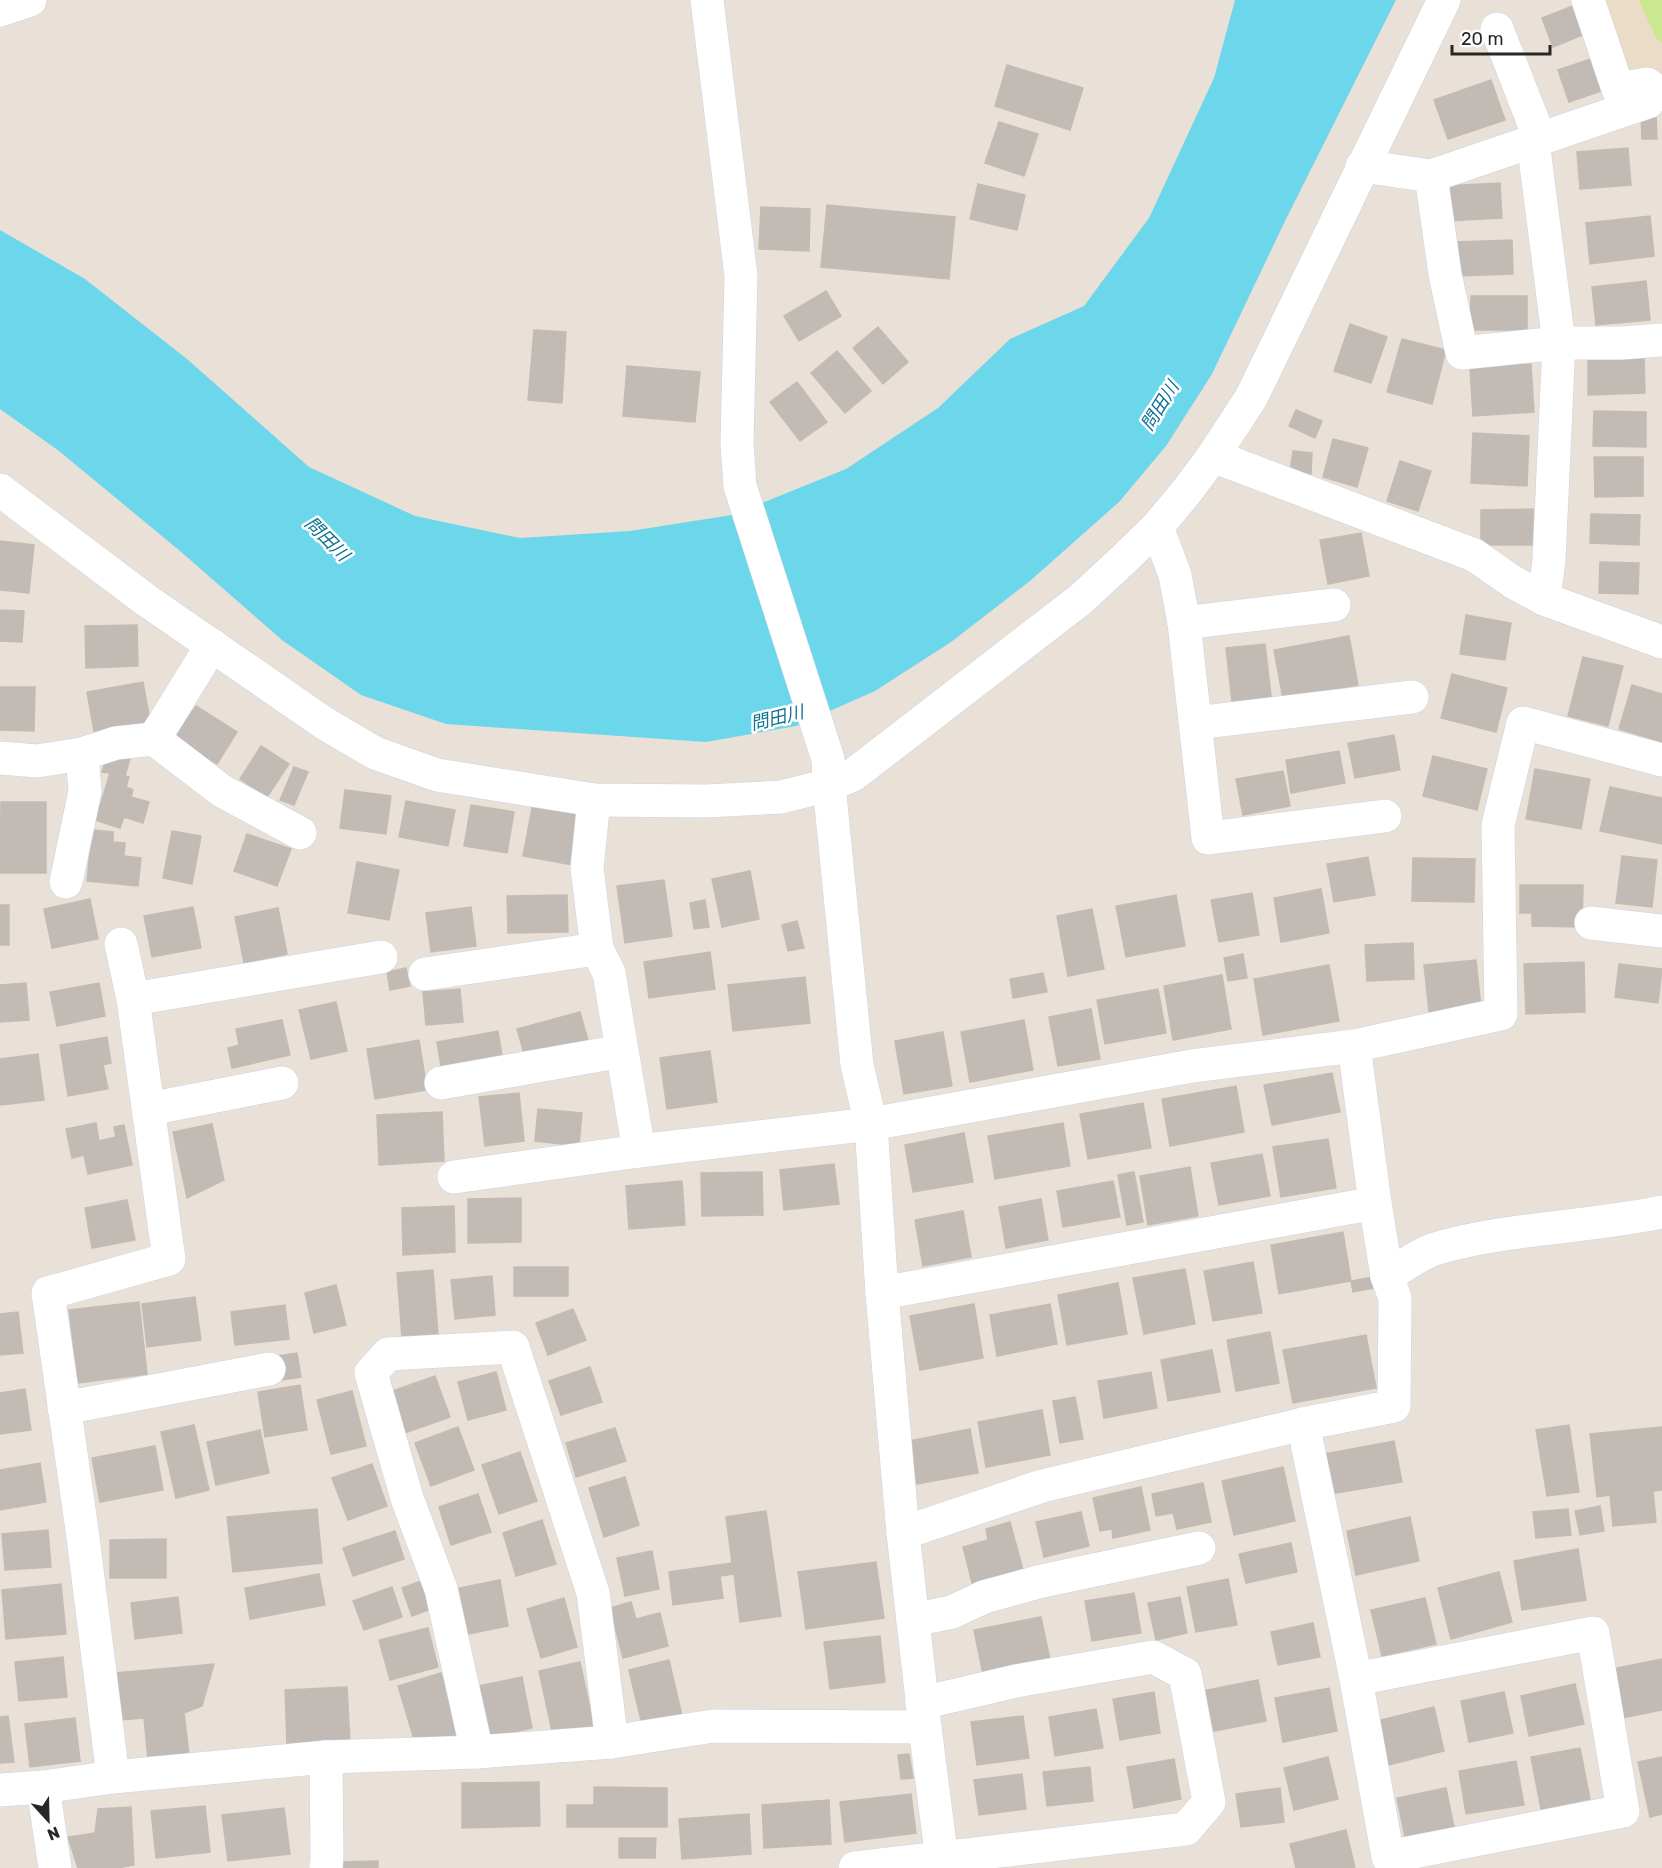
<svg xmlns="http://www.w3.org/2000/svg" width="1662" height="1868" font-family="Rubik,'Noto Sans JP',sans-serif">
<rect width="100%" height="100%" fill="#e9e0d8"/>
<polygon fill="#ebdcc7" points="1598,0 1662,0 1662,82 1621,72"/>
<polygon fill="#cbe790" points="1639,0 1662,0 1662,43 1656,38"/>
<polygon fill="#6cd6eb" points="1235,0 1396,0 1287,217 1212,374 1166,446 1119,502 1030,581 951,642 875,691 796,726 706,742 446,724 361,695 282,640 180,551 59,451 0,409 0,230 85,279 187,359 309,467 415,516 520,538 630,531 732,515 846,469 938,408 1010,339 1084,306 1149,218 1214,78"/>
<g fill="#c1bab5" stroke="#c4bcb2" stroke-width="1.5">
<polygon points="1573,6 1585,34 1553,47 1542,18"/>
<polygon points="1597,57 1607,89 1569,102 1558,70"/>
<polygon points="1007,65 1083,88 1070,130 995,106"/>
<polygon points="1491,80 1505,120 1448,139 1434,100"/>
<polygon points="1656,115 1657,139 1642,139 1641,116"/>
<polygon points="999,122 1038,134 1024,176 985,163"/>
<polygon points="1628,148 1631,185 1580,189 1577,152"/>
<polygon points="1500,183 1502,218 1447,221 1445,186"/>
<polygon points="978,184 1025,195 1017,230 970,219"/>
<polygon points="827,205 955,217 949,279 821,267"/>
<polygon points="761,207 810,209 809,251 759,249"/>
<polygon points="1650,216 1654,256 1590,264 1586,223"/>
<polygon points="1512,240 1513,274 1458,276 1456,242"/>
<polygon points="1646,281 1650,320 1596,325 1592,287"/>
<polygon points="826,291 841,316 799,341 784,316"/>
<polygon points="1471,296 1527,296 1527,330 1470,330"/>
<polygon points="1350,324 1387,337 1371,383 1334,371"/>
<polygon points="878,327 908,362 883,384 853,348"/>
<polygon points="534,330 566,332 562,403 528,400"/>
<polygon points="1402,339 1446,350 1432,404 1387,392"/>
<polygon points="837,351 871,391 845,413 811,373"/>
<polygon points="1644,353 1645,393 1588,395 1588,355"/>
<polygon points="1531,364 1534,412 1473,416 1470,368"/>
<polygon points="627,366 700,372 695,422 623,416"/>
<polygon points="797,382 827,422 800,441 770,402"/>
<polygon points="1296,410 1322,421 1315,438 1289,426"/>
<polygon points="1594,411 1646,412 1646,447 1593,446"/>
<polygon points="1473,433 1529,436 1527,486 1471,483"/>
<polygon points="1333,439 1368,448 1357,487 1323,477"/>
<polygon points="1293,451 1312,453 1311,474 1290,472"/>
<polygon points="1594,457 1643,457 1643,496 1595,497"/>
<polygon points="1400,461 1431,471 1418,511 1387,501"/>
<polygon points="1533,509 1533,545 1481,545 1481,510"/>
<polygon points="1591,514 1640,515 1639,545 1590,543"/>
<polygon points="1361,533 1369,576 1328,584 1320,540"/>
<polygon points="0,541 34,545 29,593 0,590"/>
<polygon points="1600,562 1639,563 1638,594 1599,593"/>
<polygon points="0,610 24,611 22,642 0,641"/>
<polygon points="1466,615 1511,623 1505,660 1460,654"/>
<polygon points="137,625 138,666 86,668 85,626"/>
<polygon points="1349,636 1358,685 1283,699 1274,650"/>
<polygon points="1265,644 1272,705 1233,710 1226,648"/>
<polygon points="1583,657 1623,666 1608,726 1568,716"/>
<polygon points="1452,674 1507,688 1496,732 1441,718"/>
<polygon points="143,682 151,726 95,737 87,692"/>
<polygon points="1632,685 1662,694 1662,742 1619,729"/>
<polygon points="0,687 35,687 34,731 0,730"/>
<polygon points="196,706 237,732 217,764 175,737"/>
<polygon points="1394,735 1400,770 1355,778 1348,743"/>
<polygon points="261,746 289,764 267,797 240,779"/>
<polygon points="1339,751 1345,783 1291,793 1286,760"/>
<polygon points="108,752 130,759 125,776 129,777 126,787 133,790 131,797 149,802 143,823 124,817 120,828 92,819 96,805 100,806 110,773 102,772"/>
<polygon points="1433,756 1487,769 1477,810 1423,796"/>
<polygon points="294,767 308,772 294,805 280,800"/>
<polygon points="1535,769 1590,779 1581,829 1526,819"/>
<polygon points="1283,771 1290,806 1243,815 1236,779"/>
<polygon points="1610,787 1662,798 1662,844 1600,831"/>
<polygon points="345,790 391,796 386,834 340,828"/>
<polygon points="406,801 455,810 448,846 399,837"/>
<polygon points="1,802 46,802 46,873 0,873"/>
<polygon points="533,803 582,812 572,865 523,856"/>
<polygon points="471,805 514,812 507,853 464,846"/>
<polygon points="92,830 113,832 113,842 125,843 124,856 141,858 138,886 87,881"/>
<polygon points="172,831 201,836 192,884 163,878"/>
<polygon points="247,834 291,849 277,886 234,871"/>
<polygon points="1622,856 1657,860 1652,907 1616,903"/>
<polygon points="1368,857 1375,895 1334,902 1327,864"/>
<polygon points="1413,858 1475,859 1474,902 1412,901"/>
<polygon points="357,862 399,870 389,920 348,913"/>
<polygon points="750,871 759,919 722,927 712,879"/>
<polygon points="664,880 672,936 625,943 617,886"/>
<polygon points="1520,885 1583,885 1582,927 1532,926 1532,913 1520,913"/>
<polygon points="1321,889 1329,933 1281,942 1274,898"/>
<polygon points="1252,893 1259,935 1219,942 1211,900"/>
<polygon points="567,895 568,932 508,933 507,896"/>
<polygon points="1176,895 1185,946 1126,957 1116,906"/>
<polygon points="90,899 98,939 52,948 44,909"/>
<polygon points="705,900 709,927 694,929 690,903"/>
<rect x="0" y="905" width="9" height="40"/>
<polygon points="193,907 201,948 152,957 144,916"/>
<polygon points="471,907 476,946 431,952 426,913"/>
<polygon points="278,908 287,954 244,963 235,917"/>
<polygon points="1092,909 1104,969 1068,976 1057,916"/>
<polygon points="797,921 804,948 788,951 782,925"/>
<polygon points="1413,943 1414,979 1367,981 1365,945"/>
<polygon points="710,952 715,989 649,998 644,962"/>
<polygon points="1243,954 1247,978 1228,981 1224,958"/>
<polygon points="1476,960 1481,1007 1429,1012 1424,965"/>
<polygon points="1584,962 1585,1012 1526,1014 1524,964"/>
<polygon points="1619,964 1662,969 1658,1003 1615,997"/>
<polygon points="1329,965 1339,1021 1263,1035 1254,979"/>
<polygon points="406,968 410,986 390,990 387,972"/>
<polygon points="1043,973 1047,992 1013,998 1010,979"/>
<polygon points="1222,975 1231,1029 1173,1040 1164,986"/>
<polygon points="805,977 810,1023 733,1031 728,985"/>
<polygon points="26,983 29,1020 0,1022 0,985"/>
<polygon points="99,983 105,1016 57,1026 50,992"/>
<polygon points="460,989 463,1022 426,1025 423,992"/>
<polygon points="1158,989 1166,1033 1105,1044 1097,1000"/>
<polygon points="336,1002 347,1051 311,1059 299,1010"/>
<polygon points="1091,1009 1100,1059 1058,1066 1049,1017"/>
<polygon points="580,1012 589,1044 526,1060 517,1029"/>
<polygon points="282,1020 290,1055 232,1068 228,1048 239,1045 236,1029"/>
<polygon points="1024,1020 1033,1070 970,1082 961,1032"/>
<polygon points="498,1031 503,1062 442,1072 437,1042"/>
<polygon points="943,1032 952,1086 904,1094 895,1041"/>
<polygon points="107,1037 111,1063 103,1065 108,1089 68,1096 60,1045"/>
<polygon points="419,1040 427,1090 375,1099 367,1049"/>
<polygon points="710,1051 717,1102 667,1109 660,1058"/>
<polygon points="38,1054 44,1100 0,1105 0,1059"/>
<polygon points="1332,1073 1340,1112 1272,1125 1264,1085"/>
<polygon points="1236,1086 1244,1132 1170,1146 1162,1099"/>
<polygon points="519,1093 524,1141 485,1146 479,1097"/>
<polygon points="1143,1103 1151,1148 1088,1159 1080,1114"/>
<polygon points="538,1109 582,1113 579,1146 535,1141"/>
<polygon points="442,1112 444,1161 379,1165 377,1115"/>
<polygon points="96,1123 99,1141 116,1137 114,1127 124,1125 132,1165 88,1174 84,1155 72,1158 66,1129"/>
<polygon points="1063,1123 1070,1166 995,1179 988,1136"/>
<polygon points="212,1124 224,1180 187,1198 173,1132"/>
<polygon points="964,1133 973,1182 913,1192 905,1145"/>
<polygon points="1328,1139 1336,1188 1281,1197 1273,1147"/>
<polygon points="1262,1154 1270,1196 1219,1205 1211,1163"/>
<polygon points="834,1164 839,1204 784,1210 780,1170"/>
<polygon points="1190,1167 1198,1216 1148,1225 1140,1176"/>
<polygon points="762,1172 763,1215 702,1216 701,1173"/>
<polygon points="1134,1172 1143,1222 1127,1225 1118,1175"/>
<polygon points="682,1181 685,1225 629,1229 626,1186"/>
<polygon points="1113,1181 1120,1217 1063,1227 1057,1191"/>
<polygon points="521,1198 521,1242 468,1243 468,1199"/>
<polygon points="1041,1199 1048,1240 1006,1248 999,1207"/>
<polygon points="127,1200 135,1240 92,1248 85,1208"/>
<polygon points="454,1206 455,1252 403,1255 402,1208"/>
<polygon points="963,1211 971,1257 923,1266 915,1220"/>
<polygon points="1343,1232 1351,1281 1279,1294 1271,1245"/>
<polygon points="1253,1262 1262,1313 1213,1321 1204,1271"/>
<rect x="514" y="1267" width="54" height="29"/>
<polygon points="1185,1269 1195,1324 1144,1334 1133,1278"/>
<polygon points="433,1270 438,1335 402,1338 397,1273"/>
<polygon points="492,1276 495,1315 455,1319 451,1280"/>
<polygon points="1372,1277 1375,1288 1353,1292 1351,1281"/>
<polygon points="1118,1283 1127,1334 1067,1345 1058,1295"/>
<polygon points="336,1285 346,1325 314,1333 305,1293"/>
<polygon points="195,1297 201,1340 147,1347 142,1304"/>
<polygon points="139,1302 147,1374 78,1383 69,1310"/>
<polygon points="974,1304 983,1358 920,1370 910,1316"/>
<polygon points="1050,1304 1057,1344 997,1356 990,1315"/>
<polygon points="285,1305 289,1339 235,1345 231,1312"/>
<polygon points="573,1309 586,1340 548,1355 536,1323"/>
<polygon points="18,1312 23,1353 0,1355 0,1314"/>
<polygon points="1270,1332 1279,1383 1236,1391 1227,1340"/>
<polygon points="1366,1335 1376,1388 1293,1403 1283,1350"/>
<polygon points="1212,1350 1220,1392 1168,1401 1161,1360"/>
<polygon points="297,1353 301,1377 275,1381 271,1357"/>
<polygon points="590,1367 602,1402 561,1415 549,1381"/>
<polygon points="496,1372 506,1410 468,1420 458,1382"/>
<polygon points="1151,1372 1157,1408 1104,1418 1098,1381"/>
<polygon points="435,1376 450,1417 402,1434 387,1393"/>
<polygon points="300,1385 307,1430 265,1437 258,1392"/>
<polygon points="25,1389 31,1430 0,1434 0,1393"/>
<polygon points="352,1391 366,1446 331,1454 317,1400"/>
<polygon points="1075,1397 1083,1439 1060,1443 1053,1401"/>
<polygon points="1042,1410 1050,1455 986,1467 978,1422"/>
<polygon points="194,1425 209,1490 176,1498 161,1432"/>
<polygon points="1569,1425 1579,1492 1547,1496 1536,1430"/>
<polygon points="458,1427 474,1470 431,1486 415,1443"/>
<polygon points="1662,1427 1662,1490 1653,1491 1656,1522 1613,1526 1610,1495 1597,1497 1590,1434"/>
<polygon points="615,1428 626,1461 576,1477 566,1443"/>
<polygon points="970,1429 978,1473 917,1484 909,1441"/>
<polygon points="260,1430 269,1473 216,1485 207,1442"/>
<polygon points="1394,1441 1402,1482 1331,1494 1324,1454"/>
<polygon points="155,1446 163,1490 100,1502 92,1458"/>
<polygon points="520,1452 537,1501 499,1514 482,1465"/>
<polygon points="40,1463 46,1502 0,1510 0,1470"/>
<polygon points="372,1464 387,1506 348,1520 332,1478"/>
<polygon points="1283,1467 1295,1521 1234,1535 1222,1481"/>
<polygon points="625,1477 639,1525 604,1537 589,1488"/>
<polygon points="1203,1483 1211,1522 1177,1529 1173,1513 1156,1516 1152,1494"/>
<polygon points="1141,1487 1150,1530 1113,1538 1112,1529 1100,1531 1093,1498"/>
<polygon points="478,1494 491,1532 451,1545 439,1507"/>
<polygon points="1600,1506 1604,1531 1580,1535 1575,1511"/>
<polygon points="317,1509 322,1563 233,1572 227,1517"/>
<polygon points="1568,1509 1571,1535 1536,1538 1533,1512"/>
<polygon points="766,1511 781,1616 740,1622 734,1574 720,1576 723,1598 673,1605 669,1572 732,1563 726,1517"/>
<polygon points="1081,1512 1089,1546 1044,1557 1036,1522"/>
<polygon points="1410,1517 1419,1561 1356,1575 1347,1531"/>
<polygon points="542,1520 556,1564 516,1576 503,1533"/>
<polygon points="1010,1522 1023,1570 972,1583 963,1547 988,1540 986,1529"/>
<polygon points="48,1530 51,1567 5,1570 2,1534"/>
<polygon points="395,1531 404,1559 353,1576 343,1548"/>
<polygon points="166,1539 166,1578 110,1578 110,1540"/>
<polygon points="1291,1543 1297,1572 1246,1583 1239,1554"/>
<polygon points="1578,1549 1586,1600 1522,1610 1514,1561"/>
<polygon points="652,1551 659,1589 625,1596 617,1558"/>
<polygon points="876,1562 884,1618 806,1629 798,1572"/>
<polygon points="1499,1572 1512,1622 1451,1639 1438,1588"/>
<polygon points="319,1574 325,1605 250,1619 245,1588"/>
<polygon points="1228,1579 1237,1625 1196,1632 1187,1587"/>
<polygon points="500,1580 508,1626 468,1634 459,1588"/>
<polygon points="421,1581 431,1609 412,1616 402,1588"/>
<polygon points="61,1584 66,1634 6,1639 2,1590"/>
<polygon points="392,1587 402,1617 364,1630 353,1601"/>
<polygon points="1134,1593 1141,1633 1092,1641 1085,1601"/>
<polygon points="178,1597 182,1633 135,1639 131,1603"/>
<polygon points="1180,1597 1187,1633 1156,1640 1148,1603"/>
<polygon points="564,1598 577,1647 541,1658 527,1609"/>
<polygon points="1425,1598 1436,1644 1382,1656 1371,1610"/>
<polygon points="631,1602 636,1619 660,1613 668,1646 623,1658 610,1608"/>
<polygon points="1041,1617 1050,1660 983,1674 974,1630"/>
<polygon points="1313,1623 1320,1657 1278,1665 1271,1632"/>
<polygon points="428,1628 438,1667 390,1680 379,1640"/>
<polygon points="880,1636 885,1682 830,1689 824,1642"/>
<polygon points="63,1657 67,1697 19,1701 15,1662"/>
<polygon points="1662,1659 1662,1710 1621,1718 1612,1669"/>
<polygon points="669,1660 683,1720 643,1729 629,1670"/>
<polygon points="580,1662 594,1727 553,1736 539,1671"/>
<polygon points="214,1664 202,1706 184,1713 189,1754 148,1759 144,1718 120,1720 115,1673"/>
<polygon points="441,1673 459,1734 416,1746 398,1686"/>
<polygon points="522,1677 532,1728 488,1738 478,1686"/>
<polygon points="1258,1680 1266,1721 1209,1732 1202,1691"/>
<polygon points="1575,1684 1584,1724 1529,1736 1521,1696"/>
<polygon points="347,1687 350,1742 287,1745 285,1690"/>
<polygon points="1329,1688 1337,1731 1283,1742 1275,1698"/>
<polygon points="1154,1692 1160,1733 1120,1740 1113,1699"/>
<polygon points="1504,1692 1513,1733 1469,1742 1461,1701"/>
<polygon points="1434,1707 1444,1751 1388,1765 1377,1721"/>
<polygon points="1096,1709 1103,1748 1055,1756 1049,1717"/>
<polygon points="8,1716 14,1762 0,1763 0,1717"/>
<polygon points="1023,1716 1029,1758 977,1765 971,1722"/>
<polygon points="75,1718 80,1761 30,1767 25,1724"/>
<polygon points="1580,1748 1590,1799 1541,1809 1531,1757"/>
<polygon points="909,1754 913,1778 901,1779 898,1755"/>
<polygon points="1328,1757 1338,1799 1294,1810 1284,1768"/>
<polygon points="1662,1757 1662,1814 1650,1817 1638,1762"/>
<polygon points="1174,1759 1181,1799 1134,1808 1127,1767"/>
<polygon points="1516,1761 1524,1805 1466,1814 1459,1771"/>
<polygon points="1090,1767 1093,1801 1047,1806 1043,1772"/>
<polygon points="1022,1774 1026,1809 979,1815 974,1780"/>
<polygon points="539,1782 540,1826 462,1828 462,1783"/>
<polygon points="594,1787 667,1788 667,1827 567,1827 567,1805 594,1805"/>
<polygon points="1280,1788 1284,1822 1241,1827 1236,1794"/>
<polygon points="1446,1788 1454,1827 1405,1837 1397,1798"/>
<polygon points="911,1794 916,1833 845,1842 840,1802"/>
<polygon points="829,1800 831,1844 764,1848 762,1805"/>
<polygon points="205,1806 210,1852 156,1858 151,1811"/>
<polygon points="131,1807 134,1865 117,1868 78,1868 68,1837 95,1833 98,1809"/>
<polygon points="284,1808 290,1854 228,1861 222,1815"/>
<polygon points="749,1814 751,1854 682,1859 679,1819"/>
<polygon points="1346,1830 1355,1868 1296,1868 1290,1844"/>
<polygon points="619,1838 656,1838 655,1858 619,1858"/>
<polygon points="378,1861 378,1868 337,1868 337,1862"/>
</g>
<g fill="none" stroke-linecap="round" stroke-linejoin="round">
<defs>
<g id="street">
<polyline points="707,0 741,276 737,444 740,486 828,759 829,785 857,1065 871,1124 882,1293 903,1533 925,1727 943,1868"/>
<polyline points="1588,0 1618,89 1647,84 1657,92"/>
<polyline points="0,10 30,0"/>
<polyline points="1497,29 1540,139"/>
<polyline points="1533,141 1559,343 1549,560 1544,599"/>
<polyline points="1362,166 1431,176 1648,102"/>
<polyline points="1431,176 1445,274 1462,353 1559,343 1621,343 1662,340"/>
<polyline points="1213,456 1474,555 1513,582 1544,599 1662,642"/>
<polyline points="0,490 146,600 324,723 375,753 437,775 594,800 706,801 781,797 829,785 853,775 1081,599 1123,560 1157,527 1187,491 1213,456 1251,398 1444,0"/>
<polyline points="1157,527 1175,575 1184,623 1208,838 1385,816"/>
<polyline points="1184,623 1334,605"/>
<polyline points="1196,723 1412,697"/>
<polyline points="154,739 212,645"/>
<polyline points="0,758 37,761 82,754 116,743 154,739 222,791 300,833"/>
<polyline points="594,800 587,868 597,949 609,973 639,1151"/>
<polyline points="66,882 85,791 82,754"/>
<polyline points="1591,923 1662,931"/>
<polyline points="121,944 133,999"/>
<polyline points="425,974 597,949"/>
<polyline points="1354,1046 1375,1203 1387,1276"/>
<polyline points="441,1083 622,1051"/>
<polyline points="149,1109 282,1083"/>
<polyline points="454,1177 639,1151 871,1124 1192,1066 1354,1046 1501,1014 1498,825 1523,723 1662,760"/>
<polyline points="882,1293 1375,1203"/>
<polyline points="64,1408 269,1369"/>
<polyline points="1303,1424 1356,1679 1388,1857 1623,1811 1593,1633 1356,1679"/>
<path d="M903 1533 1042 1486 1303 1424 1394 1406 1395 1298 1387 1276C1402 1267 1419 1254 1435 1249 1509 1227 1588 1228 1662 1212"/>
<polyline points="913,1620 952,1612 984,1597 1042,1581 1199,1548"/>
<polyline points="477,1752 441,1589 407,1498 371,1373 388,1354 513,1347 593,1593 612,1742"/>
<polyline points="113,1777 82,1530 48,1293 169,1259 133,999 381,957"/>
<polyline points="43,1787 55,1868"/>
<polyline points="0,1790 43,1787 113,1777 326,1757 477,1752 612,1742 713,1726 925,1727"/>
<polyline points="326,1868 327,1858 326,1757"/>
<polyline points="855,1868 1186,1829 1209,1802 1185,1674 1153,1657 1016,1681 922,1703"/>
</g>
</defs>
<use href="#street" stroke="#cdd3e0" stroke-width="34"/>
<use href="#street" stroke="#fff" stroke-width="33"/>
</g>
<g text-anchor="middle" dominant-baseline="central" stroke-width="5" stroke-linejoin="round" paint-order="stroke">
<g font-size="18" font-style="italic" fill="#107291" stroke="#fff">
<text transform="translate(1160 406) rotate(-58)">問田川</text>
<text transform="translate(327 539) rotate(45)">問田川</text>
<text transform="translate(777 718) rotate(-14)">問田川</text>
</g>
</g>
<g transform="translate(48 1820) rotate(158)" stroke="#ffffff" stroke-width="4.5" paint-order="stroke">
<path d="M0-4.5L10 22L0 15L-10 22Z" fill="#272727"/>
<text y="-9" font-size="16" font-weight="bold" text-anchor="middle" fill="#272727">N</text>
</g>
<path d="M1452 45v9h98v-9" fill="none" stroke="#272727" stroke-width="3"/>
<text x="1461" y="45" font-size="18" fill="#272727" stroke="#ffffff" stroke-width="4.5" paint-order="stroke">20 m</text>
</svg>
